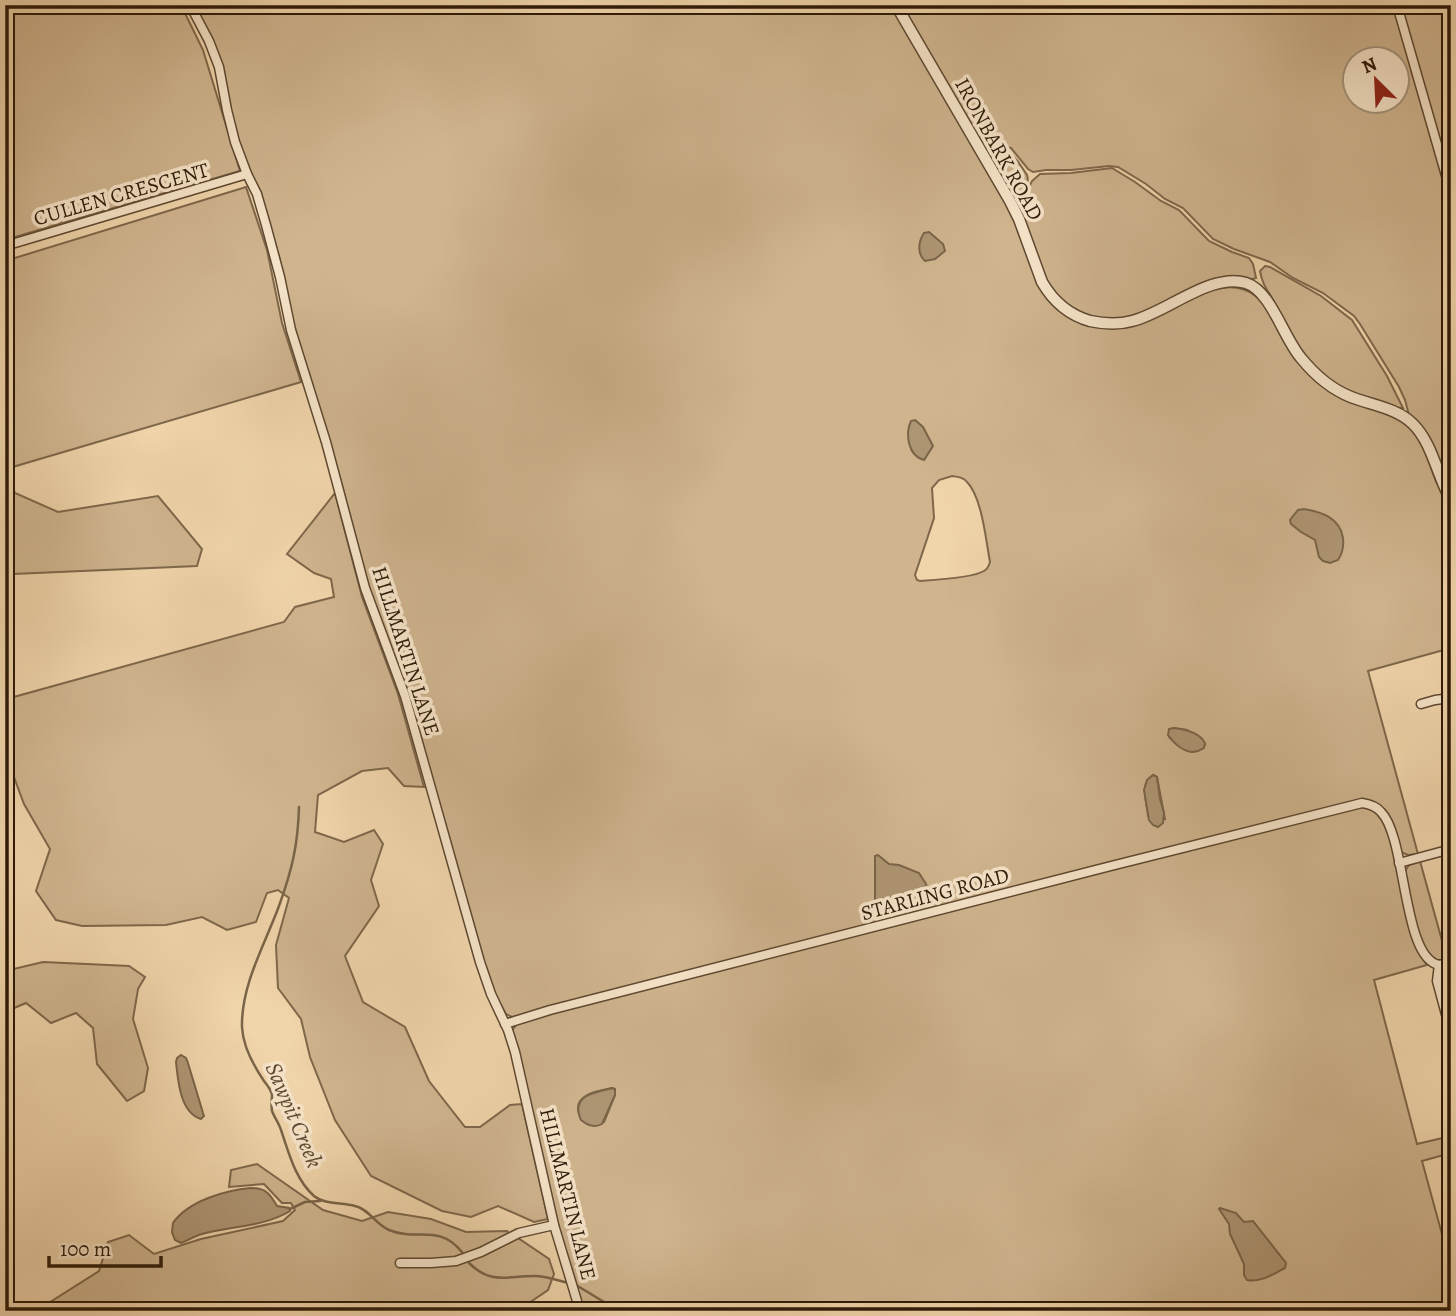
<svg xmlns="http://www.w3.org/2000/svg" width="1456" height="1316" font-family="Alegreya,serif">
<rect width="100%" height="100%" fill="#f0d4aa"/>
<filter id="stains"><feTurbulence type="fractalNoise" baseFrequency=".00286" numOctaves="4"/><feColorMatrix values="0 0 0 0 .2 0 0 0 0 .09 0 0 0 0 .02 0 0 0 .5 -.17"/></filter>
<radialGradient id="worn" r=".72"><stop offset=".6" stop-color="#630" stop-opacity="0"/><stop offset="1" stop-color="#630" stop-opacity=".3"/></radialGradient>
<g fill="#cfb48e" stroke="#7e674b" stroke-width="2" fill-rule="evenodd">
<polygon points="5,5 181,5 203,50 240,171 5,240"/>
<path d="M192 5H640L642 7 648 5H891L1005 199 1022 237 1036 280 1048 300 1057 309 1070 318 1103 328 1214 289C1271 277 1269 329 1298 362 1311 376 1325 390 1343 399 1361 407 1381 409 1398 419 1422 433 1426 457 1436 481 1440 490 1449 501 1451 509 1453 519 1451 536 1451 547 1451 581 1451 614 1451 648L1368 671 1418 854 1408 855 1401 852C1393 829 1390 799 1360 800L520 1016 512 1017 506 1014 491 988 370 593 342 485 292 323 280 260 260 194 251 177 238 142 228 101ZM952 476C958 477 963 477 967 482 982 497 986 541 990 562 988 567 989 568 984 571 972 578 935 580 920 581L917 580 915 575 934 518 932 488 939 480ZM1173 728 1187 730 1205 745C1193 760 1179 747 1169 737ZM1153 775 1157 777 1165 819 1148 816C1147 801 1139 784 1153 775Z"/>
<path d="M900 5H1394L1451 204V493L1409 415 1405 400 1399 387 1360 324 1354 316 1323 293 1293 278 1270 262 1234 249 1213 239 1183 208 1165 199 1146 184 1118 167 1109 166 1071 170H1046L1033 172 1028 169 1011 148 980 141ZM1354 60H1396V102H1354Z"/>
<polygon points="1401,5 1451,5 1451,182"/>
<path d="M988 147C1004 146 1012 152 1021 166 1023 169 1025 172 1027 175 1030 184 1023 195 1017 201H1015L986 151Z"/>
<polygon points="1112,168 1135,182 1161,201 1179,210 1209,241 1232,252 1249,258 1253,264 1256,278 1249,280 1241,278 1129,318 1110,319 1089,316 1065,304 1048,285 1019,207 1032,181 1040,174 1071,173"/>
<polygon points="246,187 267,250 282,323 301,382 6,469 15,493 58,512 158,496 202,549 197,566 13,574 5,583 5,261"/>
<path d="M1265 266 1270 267 1321 296 1352 320 1387 376 1403 408H1395C1380 403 1364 398 1349 391 1312 375 1292 340 1276 305 1269 291 1263 288 1260 271Z"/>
<polygon points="335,493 362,597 398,694 424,787 404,786 388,768 362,771 318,795 315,832 344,842 374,830 383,844 371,880 379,906 345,956 363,1002 405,1027 429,1081 465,1127 480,1127 510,1105 522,1104 548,1219 534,1222 498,1206 471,1217 442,1211 371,1176 335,1120 310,1057 301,1019 278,988 276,945 289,898 278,890 267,893 256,922 227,930 202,917 166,925 82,926 56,920 36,891 50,849 24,804 5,753 5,692 10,698 284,622 295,607 334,597 331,579 314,573 287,554"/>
<path d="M1363 807C1369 808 1374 810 1378 814 1387 824 1389 837 1393 849 1401 882 1407 940 1427 965L1374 980 1417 1144 1451 1136V1153L1422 1161 1443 1238 1451 1237V1311H582L555 1219 512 1030 518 1023 558 1011 1348 809ZM612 1088 615 1089V1095L604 1122C599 1123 593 1126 588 1124 579 1121 575 1107 581 1100 587 1092 603 1090 612 1088Z"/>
<path d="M1420 861 1447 959C1442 960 1436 962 1431 958 1418 946 1406 889 1405 871L1409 865Z"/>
<polygon points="43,962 129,966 145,977 138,989 133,1019 148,1068 144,1091 127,1101 97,1064 93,1028 76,1013 51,1023 26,1003 5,1012 5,971"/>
<path d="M257 1164 323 1210 362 1221 388 1212 431 1219 466 1232 507 1231 510 1234C501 1239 491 1245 481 1250 455 1262 427 1261 399 1261V1266C423 1266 447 1267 470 1259 486 1253 500 1244 515 1236L549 1259 554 1274 548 1290 517 1311H36L99 1271 108 1242 129 1235 154 1254 201 1239 283 1221 295 1210 291 1203H282L264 1184 229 1187 231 1170Z"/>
</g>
<g fill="#ae9573" stroke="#7a6448" stroke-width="2">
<path d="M929 232 943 244 945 251 935 259 925 261C917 254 918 242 924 233Z"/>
<path d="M915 420 923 427 933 446 924 460C908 456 905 434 911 421Z"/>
<path d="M1304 509C1322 512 1340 518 1343 538 1344 547 1343 553 1338 560L1330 563 1323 561 1319 557 1315 540 1301 532 1291 524 1290 520 1298 510Z"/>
<path d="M1173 728C1185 729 1199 732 1205 743L1204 748C1189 758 1177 747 1168 735L1169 729Z"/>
<polygon points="1153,775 1157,777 1160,799 1164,813 1163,823 1158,827 1153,825 1149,820 1144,790 1147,780"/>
<path d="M878 855 889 864 899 865 919 873 926 884 927 888C913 899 892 900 875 900V856Z"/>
<path d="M181 1055 186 1058 188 1063 203 1113 204 1116 201 1119C180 1113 178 1080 176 1062L177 1058Z"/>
<path d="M613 1088 615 1090V1095L602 1124C595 1128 587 1125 581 1120 570 1095 595 1092 613 1088Z"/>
<path d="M251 1188C266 1188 270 1194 277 1206L289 1208 290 1211C264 1227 231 1226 202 1234 195 1236 188 1240 181 1243L175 1240 172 1232 173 1223C188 1201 226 1190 251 1188Z"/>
<path d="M1220 1208 1236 1213 1244 1222 1253 1221 1286 1263 1285 1268C1274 1274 1260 1283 1247 1280L1244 1275V1264L1230 1234 1229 1224 1219 1209Z"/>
</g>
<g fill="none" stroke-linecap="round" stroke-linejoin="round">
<g stroke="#7a6448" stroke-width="2.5">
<path d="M299 807C298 845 292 870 279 906 265 944 241 985 242 1027 243 1047 253 1065 264 1081 267 1085 271 1089 272 1095 272 1100 271 1105 272 1111 274 1117 279 1123 281 1130 289 1153 295 1179 314 1196 325 1205 342 1202 355 1206 369 1209 376 1225 389 1230 418 1242 438 1223 462 1252"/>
<polyline points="290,1209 305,1202 320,1201"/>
<path d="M469 1263C491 1285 507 1276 534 1276 546 1276 557 1280 568 1283"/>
<polyline points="576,1285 609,1305 625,1311"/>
</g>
<defs>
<g id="minor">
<polyline points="190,5 209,41 219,67 227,110 235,142 247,174 257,194 266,225 280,277 291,330 326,442 365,588 405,696 480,962 491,994 508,1030 515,1052 554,1225 580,1311"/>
<polyline points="1397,5 1451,193"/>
<polyline points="5,246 247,174"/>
<polyline points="1421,704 1435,700 1451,698"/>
<polyline points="1399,863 1451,849"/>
<polyline points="1439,965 1437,981 1451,1033"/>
<polyline points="1439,965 1451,963"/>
<path d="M505 1024 550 1010 1111 866 1362 803C1369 804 1376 806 1381 812 1407 838 1402 958 1439 965"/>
<polyline points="400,1263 431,1263 456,1261 481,1252 519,1233 554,1225"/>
</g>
<path id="tertiary" d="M896 5 1010 201 1019 219 1042 282C1053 301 1069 315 1090 321 1104 324 1118 325 1132 321 1166 313 1211 272 1246 283 1271 291 1283 337 1301 358 1314 374 1331 389 1351 397 1371 405 1397 408 1413 424 1433 444 1437 476 1451 500"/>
</defs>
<use href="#minor" stroke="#5e4830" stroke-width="11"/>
<use href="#tertiary" stroke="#5e4830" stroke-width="13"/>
<use href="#minor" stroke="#f5e3c8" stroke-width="8"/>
<use href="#tertiary" stroke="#f5e3c8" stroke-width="10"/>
</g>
<g text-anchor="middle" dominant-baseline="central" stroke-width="7" stroke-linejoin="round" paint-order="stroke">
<g font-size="21" fill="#2d1a08" stroke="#f5e3c8">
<text transform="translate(999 149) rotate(61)">IRONBARK ROAD</text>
<text transform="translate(121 194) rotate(-16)">CULLEN CRESCENT</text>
<text transform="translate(406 651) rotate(72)">HILLMARTIN LANE</text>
<text transform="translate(935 894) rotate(-15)">STARLING ROAD</text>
<text transform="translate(568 1194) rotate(76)">HILLMARTIN LANE</text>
</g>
<g font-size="23" font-style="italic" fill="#614b33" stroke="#f5e3c8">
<text transform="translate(294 1115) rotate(67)">Sawpit Creek</text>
</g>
</g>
<rect width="1456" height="1316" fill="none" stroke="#f0d4aa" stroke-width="28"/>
<rect x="7" y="7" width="1442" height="1302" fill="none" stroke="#2d1a08" stroke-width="3.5"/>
<rect x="14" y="14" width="1428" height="1288" fill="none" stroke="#2d1a08" stroke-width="2"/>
<g transform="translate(1376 80) rotate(336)"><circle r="33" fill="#f5e3c8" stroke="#a5937b" stroke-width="2"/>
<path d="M0-5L12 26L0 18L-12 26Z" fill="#8f2418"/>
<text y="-10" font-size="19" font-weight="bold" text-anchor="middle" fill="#2d1a08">N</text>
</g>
<path d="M49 1256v10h112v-10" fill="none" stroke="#2d1a08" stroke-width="3.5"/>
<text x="60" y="1256" font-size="21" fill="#2d1a08" stroke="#f5e3c8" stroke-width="5" paint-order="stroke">100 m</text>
<rect width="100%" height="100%" filter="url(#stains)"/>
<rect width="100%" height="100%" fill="url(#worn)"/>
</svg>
